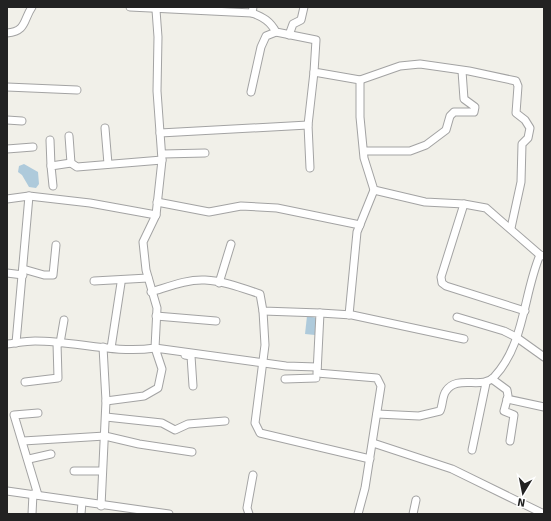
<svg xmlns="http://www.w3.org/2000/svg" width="551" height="521" font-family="Signika,sans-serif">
<rect width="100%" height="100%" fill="#f1f0e9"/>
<g fill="#aecadb">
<polygon points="24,164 38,172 39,184 36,188 29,187 22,175 18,172 19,166"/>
<polygon points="307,316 317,318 315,335 305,334"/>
</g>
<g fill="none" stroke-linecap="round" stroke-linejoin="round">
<defs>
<g id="street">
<polyline points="130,7 252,13 253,7"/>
<path d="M252 13C263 17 270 21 276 32L316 40 314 72 360 80V117L364 158 374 190 425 202 464 204 486 208 540 255"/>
<path d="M7 33C27 31 23 20 32 7"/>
<polyline points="289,35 293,24 301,20 304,7"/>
<polyline points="360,80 400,66 420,64 469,71 516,81 518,86 516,113 525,120 530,128 528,138 522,144 521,182 511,228"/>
<polyline points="7,87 77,90"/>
<polyline points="251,92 261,47 266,36 276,32"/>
<polyline points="7,120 22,121"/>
<polyline points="105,128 108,164"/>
<polyline points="160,133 308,125"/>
<polyline points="69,136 71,163 77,167 162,160"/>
<polyline points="50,140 51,166"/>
<polyline points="7,149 33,147"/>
<polyline points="364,151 410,151 426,145 446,130 450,116 454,112 474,112 475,107 464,99 462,71"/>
<polyline points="163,154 205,153"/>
<polyline points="310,168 308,125 314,72"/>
<polyline points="53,186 51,166 71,163"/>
<polyline points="7,199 29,196 90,203 156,215"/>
<polyline points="157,202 209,212 241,206 277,208 360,225"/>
<polyline points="464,204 441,277 442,283 446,286 525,311"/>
<polyline points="23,269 44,275 53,275 56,245"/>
<polyline points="7,273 23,275"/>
<polyline points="94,281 148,278"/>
<polyline points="219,283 231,244"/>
<path d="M151 292C168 287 187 279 205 280 224 281 242 288 260 294L263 311 320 313 317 373 377 378 381 386 365 488 358 514"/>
<polyline points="263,311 265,345 255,423 260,433 370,459"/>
<polyline points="320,313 352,315 464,339"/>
<polyline points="349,315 357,232 374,190"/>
<polyline points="156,316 216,321"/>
<polyline points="457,317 504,331 516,337 544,357"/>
<polyline points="16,343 29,196"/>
<polyline points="60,343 64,320"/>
<path d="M7 344C16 343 26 341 35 341 75 341 115 354 155 348L157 308 146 270 143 242 156 215 162 160 157 91 158 37 156 10"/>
<polyline points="111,348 121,283"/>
<polyline points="185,355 191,356 193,386"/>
<polyline points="285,379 316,378"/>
<polyline points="492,379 507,390 508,396 504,411 514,415 510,441"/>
<polyline points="25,382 58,378 57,343"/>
<polyline points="507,399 544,407"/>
<polyline points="106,401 144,396 158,388 162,369 155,348 286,366 317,367"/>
<polyline points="38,413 14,415 38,495"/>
<path d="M377 414 419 416 440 411C443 405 442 396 446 391 457 374 482 390 494 377 525 344 523 295 540 255L544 256"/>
<polyline points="106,417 162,423 175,430 188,424 225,421"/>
<polyline points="23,441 105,436 139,444 192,452"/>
<polyline points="373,443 452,469 544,514"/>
<polyline points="472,450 486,383"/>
<polyline points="29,459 51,454"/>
<polyline points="74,471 102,471"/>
<polyline points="7,491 169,514"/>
<polyline points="101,506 106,401 103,347"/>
<polyline points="32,514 33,494"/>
<polyline points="81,514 82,502"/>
<polyline points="249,514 247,508 253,475"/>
<polyline points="413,514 416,500"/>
</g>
</defs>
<use href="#street" stroke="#a3a3a3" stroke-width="9"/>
<use href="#street" stroke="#fff" stroke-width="7"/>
</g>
<rect width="551" height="521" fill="none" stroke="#222222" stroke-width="16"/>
<g transform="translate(523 493) rotate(190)" stroke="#ffffff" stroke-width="3" paint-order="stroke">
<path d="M0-3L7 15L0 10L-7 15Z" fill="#222222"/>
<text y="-6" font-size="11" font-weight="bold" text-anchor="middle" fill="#222222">N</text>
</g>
</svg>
